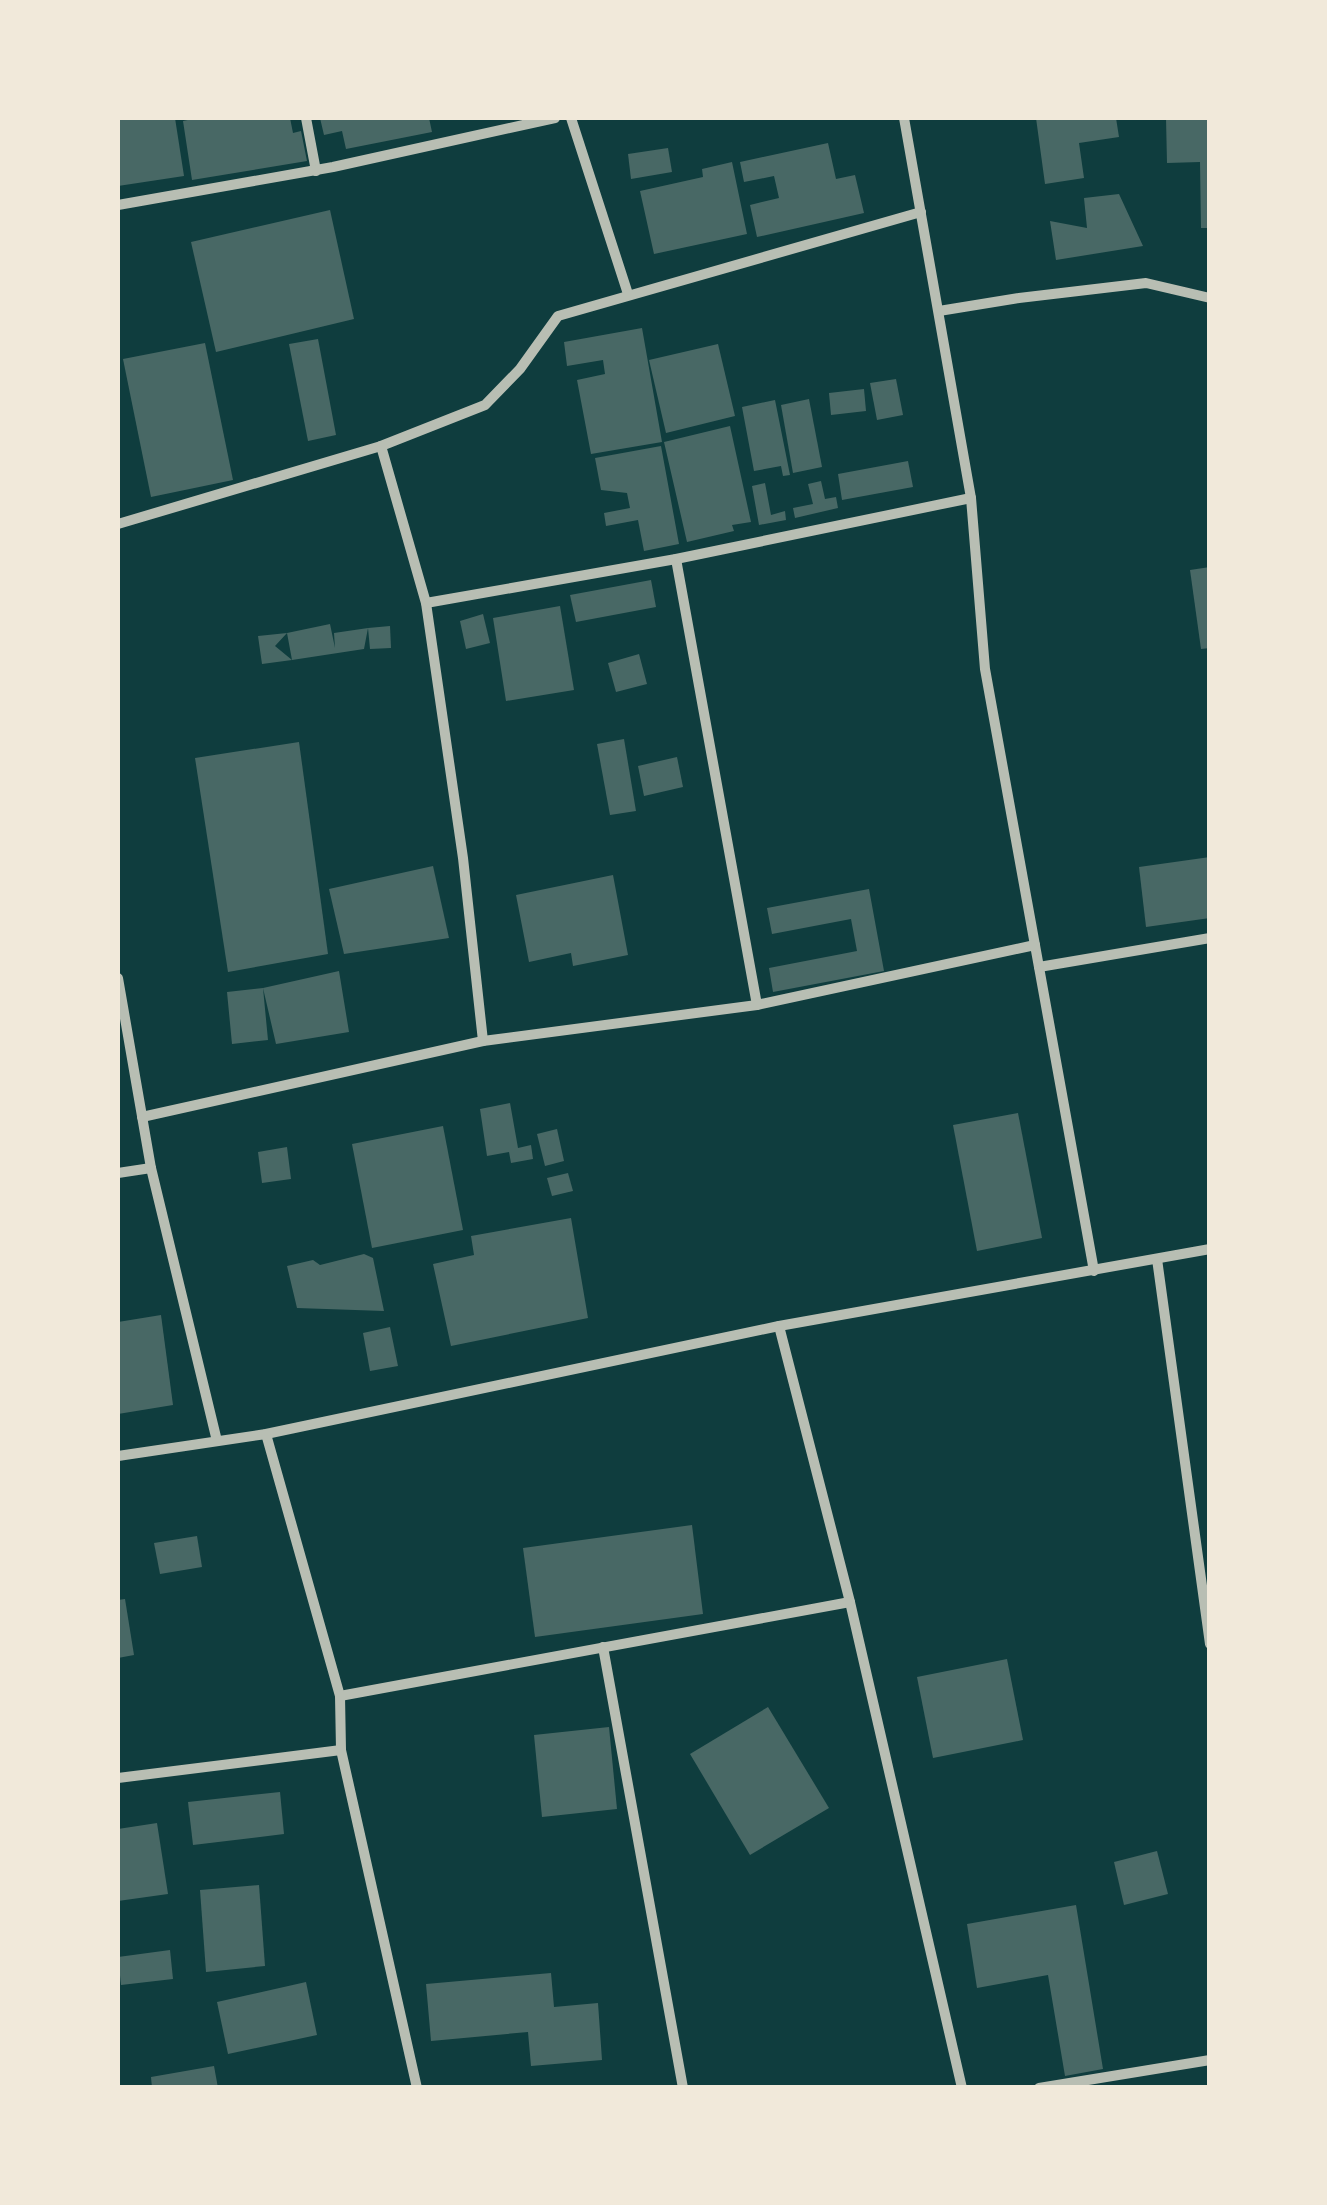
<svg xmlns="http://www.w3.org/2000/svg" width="1327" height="2205" font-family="'DM Sans',sans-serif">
<rect width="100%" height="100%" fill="#0f3d3e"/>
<g fill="#486865">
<polygon points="175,118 184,176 118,186 118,119"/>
<polygon points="197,118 290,118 293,133 301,131 307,161 192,180 183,121"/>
<polygon points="320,118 429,118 432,132 346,149 342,131 324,135"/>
<polygon points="1036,118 1116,118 1119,137 1079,143 1084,178 1045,184"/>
<polygon points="1166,118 1210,118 1210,228 1201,228 1200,162 1167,163"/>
<polygon points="828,143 836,179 855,175 864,213 757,237 750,205 779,198 774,176 744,182 740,162"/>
<polygon points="668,148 672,172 631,179 628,154"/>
<polygon points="732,162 747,234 654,254 640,191 703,177 702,169"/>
<polygon points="1119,194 1143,246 1056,260 1050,221 1087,228 1084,198"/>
<polygon points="330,210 354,319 216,352 191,242"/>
<polygon points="642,328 662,442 591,454 577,380 605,374 603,360 567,366 564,342"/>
<polygon points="318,339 336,435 308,441 289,344"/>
<polygon points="205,343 233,480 151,497 123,359"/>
<polygon points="718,344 735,416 666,433 649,360"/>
<polygon points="896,379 903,415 877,420 870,383"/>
<polygon points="864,389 866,411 831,415 829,393"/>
<polygon points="809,399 822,467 793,473 781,405"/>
<polygon points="775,400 790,475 783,476 781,466 754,471 742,407"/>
<polygon points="730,426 751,522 732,525 734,531 687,542 664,442"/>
<polygon points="661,446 679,544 644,551 638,520 606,526 604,513 630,508 627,493 601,490 595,458"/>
<polygon points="908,461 913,487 842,500 838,474"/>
<polygon points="821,481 825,499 836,497 838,508 795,518 793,508 813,504 808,484"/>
<polygon points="765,483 771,515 785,511 786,520 759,525 752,486"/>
<polygon points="1210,567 1210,648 1201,649 1190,570"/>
<polygon points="651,580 656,607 576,622 570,595"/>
<polygon points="560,606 574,690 506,701 493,618"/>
<polygon points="483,614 490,643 466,649 460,621"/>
<polygon points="330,624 335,648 334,633 368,628 364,649 292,660 287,633"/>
<polygon points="390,626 391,648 370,649 368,628"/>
<polygon points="287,633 275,646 292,660 262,664 258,636"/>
<polygon points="639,654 647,684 616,692 608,663"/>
<polygon points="624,739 636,811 610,815 597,744"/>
<polygon points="299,742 328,954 228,972 195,758"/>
<polygon points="677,757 683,787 644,796 638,766"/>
<polygon points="1210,857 1210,918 1146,927 1139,867"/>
<polygon points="433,866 449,938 344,954 329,889"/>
<polygon points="613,875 628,955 573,966 571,953 529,962 516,895"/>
<polygon points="869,889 884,971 773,992 769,968 857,951 851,919 772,934 767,908"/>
<polygon points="339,971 349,1032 276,1044 263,988 268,1040 232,1044 227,992 263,988"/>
<polygon points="510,1103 518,1148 531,1145 533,1159 511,1163 509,1152 487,1156 480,1109"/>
<polygon points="1018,1113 1042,1238 977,1251 953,1125"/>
<polygon points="443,1126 463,1230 372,1248 352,1144"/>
<polygon points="557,1129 564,1161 545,1166 537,1134"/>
<polygon points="287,1147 291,1179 262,1183 258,1152"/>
<polygon points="568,1173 573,1191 552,1196 547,1178"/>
<polygon points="571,1218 588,1318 451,1346 433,1264 474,1255 471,1236"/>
<polygon points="364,1254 373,1258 384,1311 297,1308 287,1266 313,1260 320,1265"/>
<polygon points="161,1315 173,1405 118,1414 118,1322"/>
<polygon points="390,1327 398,1366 370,1371 363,1333"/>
<polygon points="692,1525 703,1614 535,1637 523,1548"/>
<polygon points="197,1536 202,1567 160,1574 154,1543"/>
<polygon points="125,1599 134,1655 118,1658 118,1600"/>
<polygon points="1007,1659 1023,1740 933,1758 917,1677"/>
<polygon points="768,1707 829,1808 750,1855 690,1754"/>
<polygon points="609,1727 617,1809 542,1817 534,1735"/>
<polygon points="280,1792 284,1834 193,1845 188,1802"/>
<polygon points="157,1823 168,1894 118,1901 118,1829"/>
<polygon points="1157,1851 1168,1894 1124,1905 1114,1862"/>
<polygon points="259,1885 265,1966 206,1972 200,1890"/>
<polygon points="1076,1905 1103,2069 1065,2076 1048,1975 977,1988 967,1924"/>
<polygon points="170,1950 173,1979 121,1985 118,1957"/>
<polygon points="551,1973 554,2007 598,2003 602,2060 531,2066 528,2032 431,2041 426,1984"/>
<polygon points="306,1982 317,2035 228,2054 217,2002"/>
<polygon points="214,2066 218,2088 152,2088 151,2077"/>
</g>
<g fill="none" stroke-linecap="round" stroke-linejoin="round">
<g stroke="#b8beb3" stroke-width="10">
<polyline points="306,118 316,171"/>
<polyline points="571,118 628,294"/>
<polyline points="904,118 971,498 985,669 1094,1271"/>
<polyline points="118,205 333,167 555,118"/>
<polyline points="939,311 1019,298 1146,283 1210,298"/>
<polyline points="118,524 381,446"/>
<polyline points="676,559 757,1005"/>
<polyline points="426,603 676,559 971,498"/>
<polyline points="1039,967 1210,938"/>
<polyline points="118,978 151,1168 217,1441"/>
<polyline points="483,1041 463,858 426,603 381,446 485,405 520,369 558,316 921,212"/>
<polyline points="142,1117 483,1041 757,1005 1035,945"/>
<polyline points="118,1173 151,1168"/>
<polyline points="1157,1259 1210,1644"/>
<polyline points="779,1326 850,1602 962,2088"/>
<polyline points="266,1434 340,1696 341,1750 417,2088"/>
<polyline points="118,1456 266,1434 779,1326 1210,1249"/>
<polyline points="603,1647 683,2088"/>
<polyline points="340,1696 850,1602"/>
<polyline points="118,1778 341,1750"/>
<polyline points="1039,2088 1210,2060"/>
</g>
</g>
<rect width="1327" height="2205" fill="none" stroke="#f1e9da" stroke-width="240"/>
</svg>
